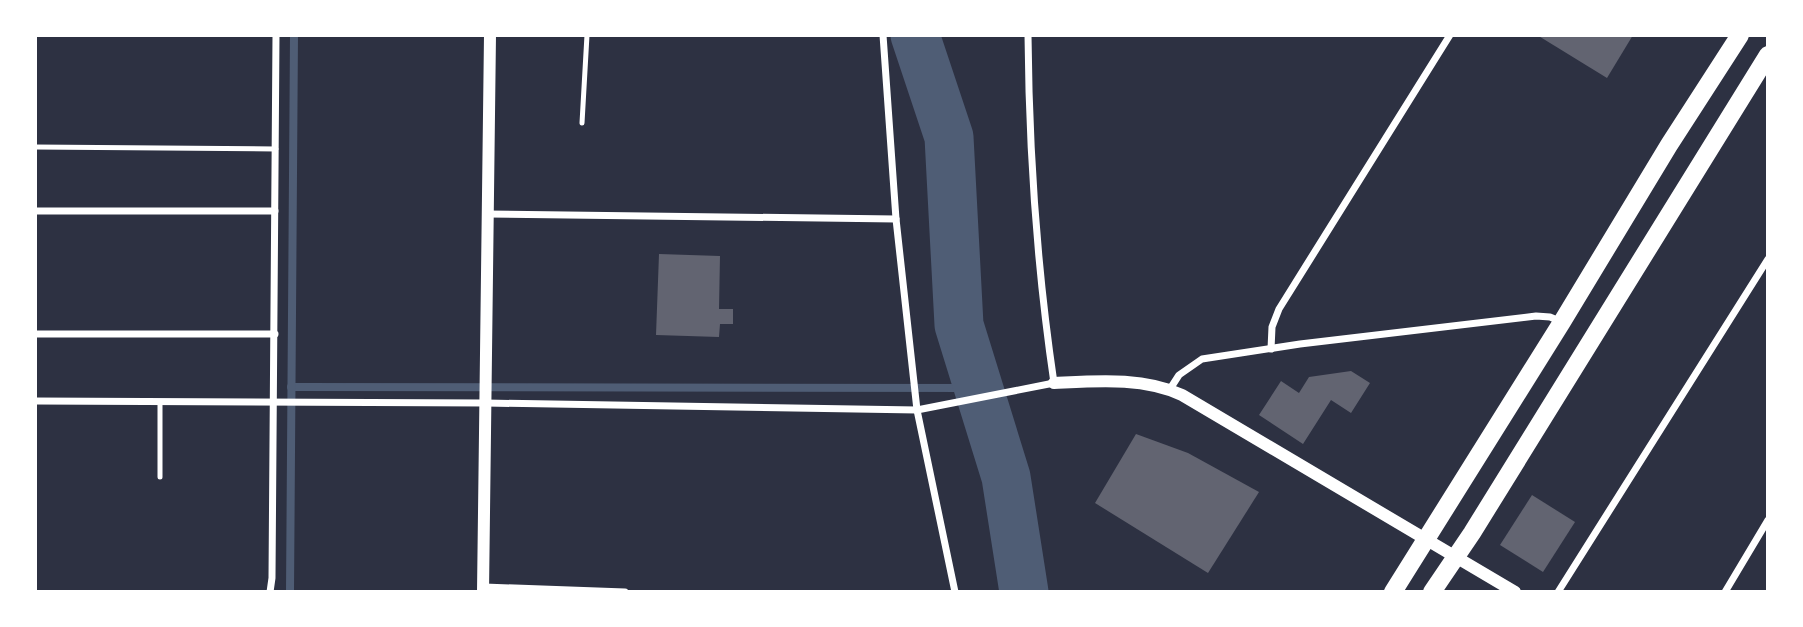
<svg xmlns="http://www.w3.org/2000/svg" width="1803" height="627" font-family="'Playfair Display',serif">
<rect width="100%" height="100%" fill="#2d3142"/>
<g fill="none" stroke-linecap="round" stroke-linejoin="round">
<g stroke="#4f5d75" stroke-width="8">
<polyline points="291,387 979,388"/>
<polyline points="290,592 294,35"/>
</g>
<polyline stroke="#4f5d75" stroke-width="49" points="915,35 949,137 959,325 1006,477 1024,592"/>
</g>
<g fill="#626471">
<polygon points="1537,35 1633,35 1607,78"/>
<polygon points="659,254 720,256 719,309 733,309 733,324 720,324 719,337 656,335"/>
<polygon points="1351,371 1370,383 1351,413 1331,400 1303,444 1259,415 1281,381 1299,393 1309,377"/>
<polygon points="1136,434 1188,453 1259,492 1208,573 1095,503"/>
<polygon points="1532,495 1575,522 1543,572 1500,545"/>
</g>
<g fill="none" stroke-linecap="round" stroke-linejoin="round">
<g stroke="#fff" stroke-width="5">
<polyline points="582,123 587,35"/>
<polyline points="35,147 276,149"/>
<polyline points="160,402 160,477"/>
</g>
<g stroke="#fff" stroke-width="7">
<polyline points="883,35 896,219 917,410 955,592"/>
<polyline points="35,211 275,211"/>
<polyline points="487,214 896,219"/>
<polyline points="35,334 275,334"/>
<polyline points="1271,349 1272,327 1279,309 1450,35"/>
<polyline points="1170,389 1179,375 1202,359 1300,344 1536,316 1550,317 1562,322"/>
<path d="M35 401 486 403 917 410 1054 383C1037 268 1029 151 1028 35"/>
<polyline points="484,587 625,592"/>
<polyline points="270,592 272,578 276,35"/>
<polyline points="1558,592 1768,259"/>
<polyline points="1725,592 1768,520"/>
</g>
<g stroke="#fff" stroke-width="12">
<path d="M1054 383C1097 381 1143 377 1182 395L1515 592"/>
<polyline points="483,592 490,35"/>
</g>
<g stroke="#fff" stroke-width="18">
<polyline points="1393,592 1562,322 1669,145 1740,35"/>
<polyline points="1432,592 1472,533 1768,55"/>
</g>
</g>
<rect width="1803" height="627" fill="none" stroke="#ffffff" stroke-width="74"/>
</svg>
